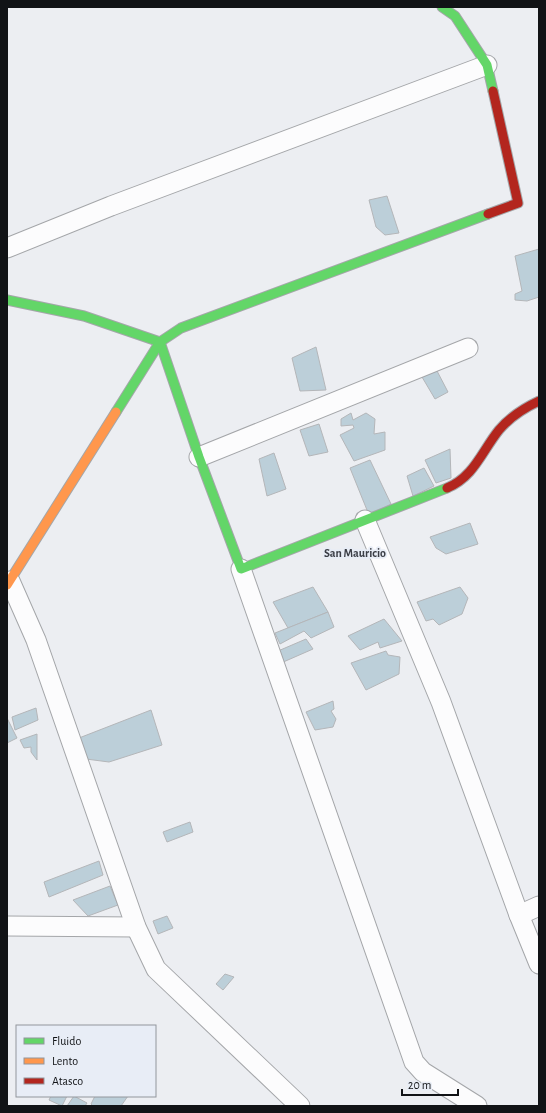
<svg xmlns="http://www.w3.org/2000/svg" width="546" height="1113" font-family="'Alegreya Sans',sans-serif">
<rect width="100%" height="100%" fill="#eceef2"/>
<g fill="#bccfd9" stroke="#b4b6b9">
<polygon points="387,196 399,233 385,235 376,227 369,200"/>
<polygon points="539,249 539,297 527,301 515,300 515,294 522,291 515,256"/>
<polygon points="316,347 326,390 300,391 292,358"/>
<polygon points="436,369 448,392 435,399 422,377"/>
<polygon points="351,413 353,420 366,413 375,419 374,434 385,432 385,450 354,461 340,435 354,428 353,425 341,426 341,419"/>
<polygon points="319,424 328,452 309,456 300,430"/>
<polygon points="450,449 451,478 436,483 425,460"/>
<polygon points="274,453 286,489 267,496 259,459"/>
<polygon points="370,460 391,504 369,515 350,468"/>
<polygon points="424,468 434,486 413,496 407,476"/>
<polygon points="470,523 478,544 446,554 436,548 430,537"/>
<polygon points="313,587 328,612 288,628 273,602"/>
<polygon points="460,587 468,598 462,614 439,625 433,619 426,621 417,602"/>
<polygon points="328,612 334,627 311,638 304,631 280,644 275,633"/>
<polygon points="384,619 402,641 380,648 378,642 360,650 348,636"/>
<polygon points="306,639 313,649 281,663 278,651"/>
<polygon points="386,651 388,655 400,657 399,674 366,690 351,663"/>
<polygon points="333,701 334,709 331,711 336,719 333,727 315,730 306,712"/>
<polygon points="36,708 38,720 15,730 12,717"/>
<polygon points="151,710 162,745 109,762 86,759 79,738"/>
<polygon points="7,718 17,738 7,743"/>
<polygon points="37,734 37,760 31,752 31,747 24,748 20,740"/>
<polygon points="190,822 193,832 167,842 163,832"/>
<polygon points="99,861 103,875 49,897 44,882"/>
<polygon points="110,886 118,905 88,916 73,900"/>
<polygon points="167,916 173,928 158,934 153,921"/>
<polygon points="225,974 234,977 223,990 216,984"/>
<polygon points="51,1096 67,1096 62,1106 49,1100"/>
<polygon points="74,1096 87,1103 85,1106 67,1106"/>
<polygon points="95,1096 128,1096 121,1106 93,1106 91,1104"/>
</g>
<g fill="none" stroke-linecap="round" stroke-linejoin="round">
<defs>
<g id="street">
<polyline points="7,248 111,206 487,65"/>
<polyline points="199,457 468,348"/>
<polyline points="365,520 441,702 519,915 539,964"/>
<polyline points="241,569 414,1062 423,1072 477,1106"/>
<polyline points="10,581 36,640 136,927 156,969 300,1106"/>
<polyline points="519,915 539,906"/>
<polyline points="7,926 136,927"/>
</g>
<g id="fast">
<polyline points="442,7 455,16 487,65 493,91"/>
<polyline points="7,300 84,316 160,342"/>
<polyline points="160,342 199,457 241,569 447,488"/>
<polyline points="116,412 160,342 181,328 488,214"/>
</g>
<polyline id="slow" points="7,585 116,412"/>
<g id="jam">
<polyline points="488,214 518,203 493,91"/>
<path d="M447 488C474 477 482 451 499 430 510 417 524 408 539 401"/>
</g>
</defs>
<use href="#street" stroke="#a4a6a9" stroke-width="21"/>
<use href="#fast" stroke="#a4a6a9" stroke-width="11"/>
<use href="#slow" stroke="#a4a6a9" stroke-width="11"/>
<use href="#jam" stroke="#a4a6a9" stroke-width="11"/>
<use href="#street" stroke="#fcfcfd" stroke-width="19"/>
<use href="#fast" stroke="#63d668" stroke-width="9"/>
<use href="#slow" stroke="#ff974d" stroke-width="9"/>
<use href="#jam" stroke="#b3261e" stroke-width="9"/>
</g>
<g text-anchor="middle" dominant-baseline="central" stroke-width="3.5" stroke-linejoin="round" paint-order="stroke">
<g font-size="12" font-weight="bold" fill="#3b3e46" stroke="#e8edf6">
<text x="355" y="553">San Mauricio</text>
</g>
</g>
<rect width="546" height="1113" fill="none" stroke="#111316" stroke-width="16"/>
<rect x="16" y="1025" width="140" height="72" fill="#e8edf6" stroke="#92969c"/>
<rect x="24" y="1038" width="20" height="6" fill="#63d668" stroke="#92969c"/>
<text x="52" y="1045" font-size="12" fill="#111316">Fluido</text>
<rect x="24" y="1058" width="20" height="6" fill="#ff974d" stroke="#92969c"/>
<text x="52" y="1065" font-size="12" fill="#111316">Lento</text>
<rect x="24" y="1078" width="20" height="6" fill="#b3261e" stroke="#92969c"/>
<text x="52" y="1085" font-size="12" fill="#111316">Atasco</text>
<path d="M402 1089v6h56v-6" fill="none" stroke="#111316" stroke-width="2"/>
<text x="408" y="1089" font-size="12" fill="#111316" stroke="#e8edf6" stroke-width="3" paint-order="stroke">20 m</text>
</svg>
